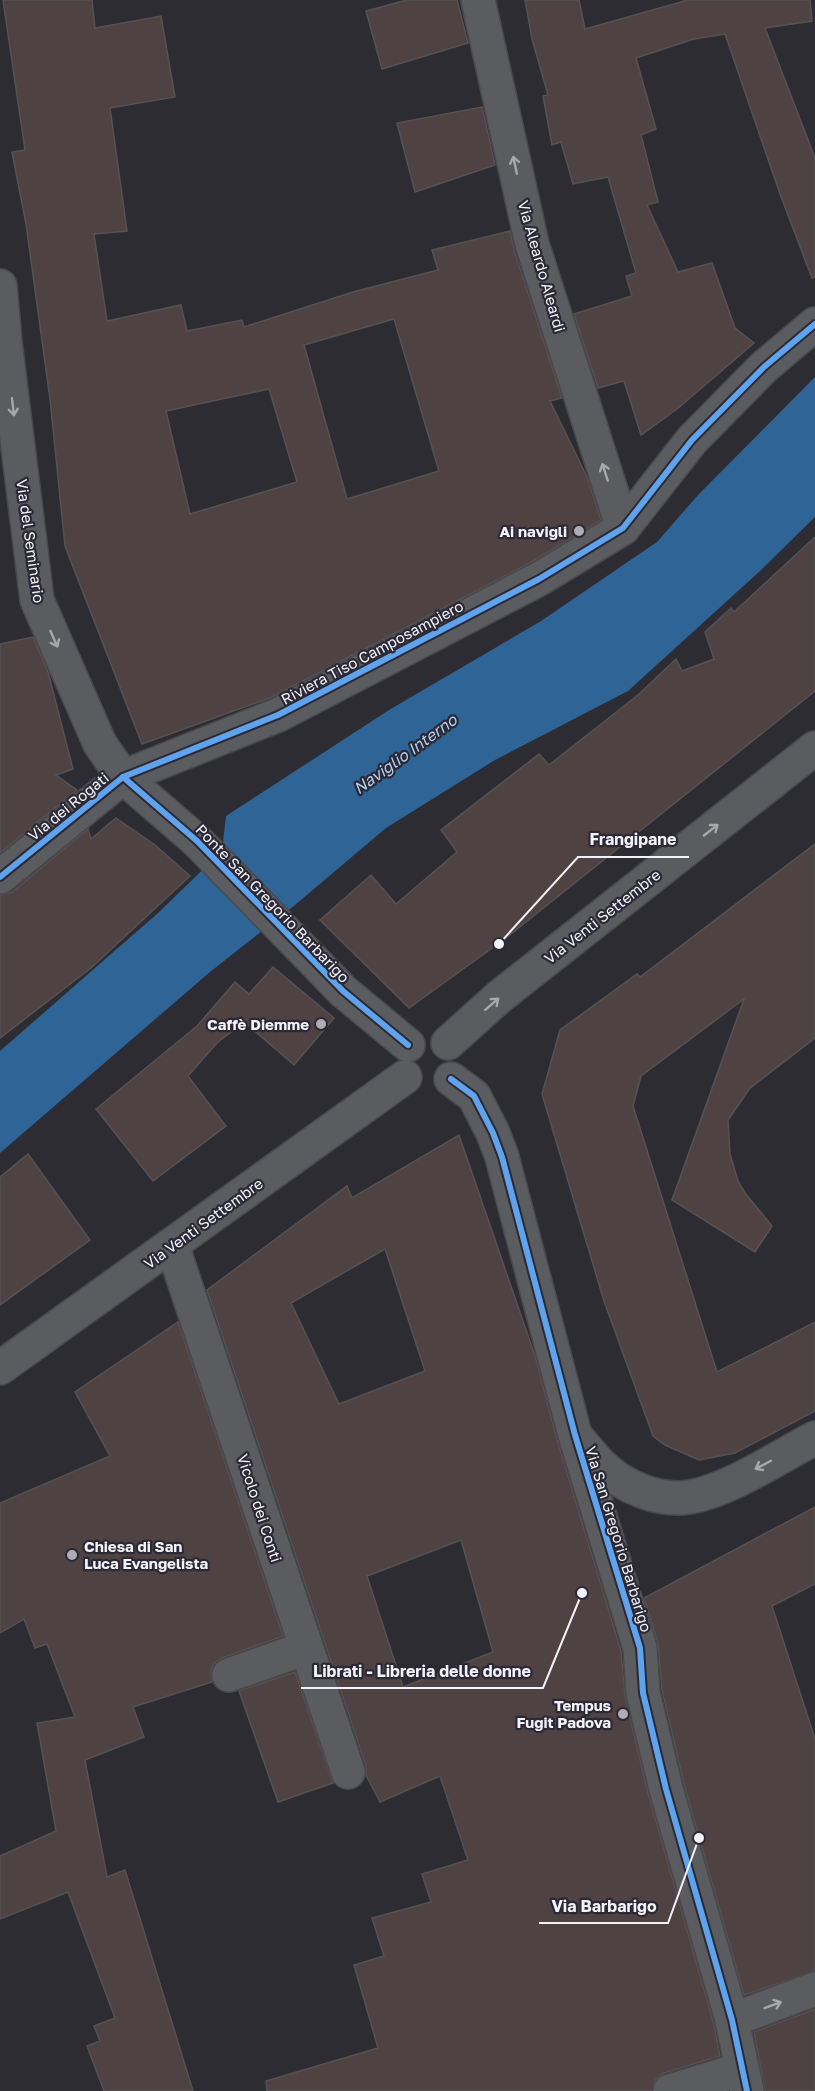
<svg xmlns="http://www.w3.org/2000/svg" width="815" height="2091" font-family="'Golos Text',sans-serif">
<rect width="100%" height="100%" fill="#2d2c32"/>
<polygon fill="#2e6496" points="815,377 815,517 760,571 628,691 495,760 386,828 295,905 210,972 0,1153 0,1051 158,913 222,851 226,816 389,710 541,621 657,542 698,495"/>
<g fill="#4f4242" stroke="#565254" stroke-width="1.5" fill-rule="evenodd">
<path d="M3 0H92L95 28 161 16 175 97 110 108 127 231 94 234 107 321 181 305 187 331 242 320 244 327 353 292 438 270 432 250 510 231 514 250 562 398 550 401 587 477 601 520 530 563 270 698 142 744 65 546 50 399 26 224 12 152 25 150ZM394 319 439 471 347 499 304 345ZM269 389 297 482 190 514 166 411Z"/>
<polygon points="407,0 457,0 468,43 382,69 366,11"/>
<polygon points="525,0 579,0 585,29 688,0 810,0 812,21 765,28 815,158 815,277 812,278 780,194 725,34 694,39 636,58 656,129 641,135 658,202 647,205 678,272 712,263 735,328 754,343 677,409 641,435 624,381 598,388 574,314 632,296 626,276 636,273 608,177 573,184 561,142 552,145 543,96 548,95 532,39"/>
<polygon points="482,107 495,165 415,192 397,123"/>
<polygon points="815,537 815,691 506,938 409,1008 320,920 371,875 396,904 457,852 441,830 539,754 549,765 638,695 676,659 682,671 714,659 705,632 731,608 734,612"/>
<polygon points="33,637 48,672 73,769 56,775 77,790 0,853 0,644"/>
<polygon points="116,818 155,845 190,876 91,968 0,1038 0,895 12,892 88,829 91,839"/>
<polygon points="815,844 815,1038 750,1088 728,1120 730,1154 738,1181 745,1193 772,1226 755,1252 672,1200 744,999 641,1076 633,1106 717,1372 815,1322 815,1411 735,1453 699,1460 665,1445 653,1436 604,1301 542,1094 560,1030 637,974 640,977"/>
<polygon points="273,967 334,1018 294,1065 244,1022 217,1043 188,1076 226,1126 153,1181 96,1109 197,1026 235,982 249,994"/>
<path d="M459 1135 535 1356 557 1440 621 1651 625 1697 648 1793 714 2025 720 2056 664 2073 656 2079 652 2091H267L266 2081 378 2048 354 1965 384 1956 372 1918 431 1902 422 1874 468 1860 440 1776 380 1802 366 1775V1766L207 1290 347 1186 352 1198ZM385 1249 425 1371 339 1404 291 1303ZM461 1540 493 1652 403 1687 367 1576Z"/>
<polygon points="28,1154 90,1240 0,1305 0,1177"/>
<polygon points="178,1322 283,1636 222,1658 214,1663 211,1671 212,1682 133,1707 144,1737 85,1760 107,1877 125,1870 193,2091 104,2091 87,2046 100,2041 94,2026 115,2018 68,1892 0,1919 0,1856 56,1831 37,1723 75,1717 47,1644 35,1648 24,1619 0,1633 0,1503 110,1456 75,1392"/>
<polygon points="815,1507 815,1584 772,1606 815,1739 815,1971 744,1995 684,1784 662,1690 658,1643 644,1598"/>
<polygon points="295,1672 333,1783 278,1802 239,1691"/>
<polygon points="815,2009 815,2091 765,2091 754,2032"/>
</g>
<g fill="none" stroke-linecap="round" stroke-linejoin="round">
<defs>
<g id="minor">
<polyline points="478,0 532,244 623,528"/>
<polyline points="0,286 5,342 37,600 100,744 123,777 197,841 343,991 408,1045"/>
<polyline points="0,877 123,777 278,715 539,579 623,528 692,440 764,367 815,324"/>
<polyline points="448,1043 499,997 815,748"/>
<polyline points="451,1079 474,1096 493,1133 502,1157 575,1435 640,1648 643,1693 666,1789 732,2020 747,2091"/>
<polyline points="172,1245 348,1772"/>
<polyline points="0,1368 405,1077"/>
<path d="M580 1441C587 1449 594 1458 601 1465 623 1487 659 1502 690 1497 730 1490 778 1457 815 1438"/>
<polyline points="229,1675 306,1648"/>
<polyline points="732,2020 815,1989"/>
<polyline points="670,2091 742,2069"/>
</g>
</defs>
<use href="#minor" stroke="#4a494d" stroke-width="36"/>
<use href="#minor" stroke="#5b5c5f" stroke-width="33"/>
<defs>
<g id="cycleway">
<polyline points="123,777 197,841 343,991 408,1045"/>
<polyline points="0,877 123,777 278,715 539,579 623,528 692,440 764,367 815,324"/>
<polyline points="451,1079 474,1096 493,1133 502,1157 575,1435 640,1648 643,1693 666,1789 732,2020 747,2091"/>
</g>
</defs>
<use href="#cycleway" stroke="#2b2935" stroke-width="10"/>
<use href="#cycleway" stroke="#60a3ed" stroke-width="6"/>
</g>
<defs><path id="oneway-shaft" d="M-6 0H5M1.5-3L5.5 0L1.5 3" fill="none" stroke-width="1.6" stroke-linecap="round" stroke-linejoin="round" transform="scale(1.5)"/></defs>
<g stroke="#a7a7ac">
<use href="#oneway-shaft" transform="translate(515 165) rotate(-102)"/>
<use href="#oneway-shaft" transform="translate(13 407) rotate(83)"/>
<use href="#oneway-shaft" transform="translate(605 472) rotate(-108)"/>
<use href="#oneway-shaft" transform="translate(54 639) rotate(66)"/>
<use href="#oneway-shaft" transform="translate(711 830) rotate(-38)"/>
<use href="#oneway-shaft" transform="translate(492 1004) rotate(-41)"/>
<use href="#oneway-shaft" transform="translate(763 1465) rotate(152)"/>
<use href="#oneway-shaft" transform="translate(773 2005) rotate(-21)"/>
</g>
<g fill="#aeadb4" stroke="#2b2935" stroke-width="2">
<circle cx="579" cy="531" r="6"/>
<circle cx="321" cy="1024" r="6"/>
<circle cx="72" cy="1555" r="6"/>
<circle cx="623" cy="1714" r="6"/>
</g>
<g text-anchor="middle" dominant-baseline="central" stroke-width="4.5" stroke-linejoin="round" paint-order="stroke">
<g font-size="15" fill="#f3f2fa" stroke="#2b2935">
<text transform="translate(542 266) rotate(74)">Via Aleardo Aleardi</text>
<text transform="translate(31 541) rotate(82)">Via del Seminario</text>
<text transform="translate(372 652) rotate(-28)">Riviera Tiso Camposampiero</text>
<text transform="translate(68 806) rotate(-39)">Via dei Rogati</text>
<text transform="translate(273 903) rotate(46)">Ponte San Gregorio Barbarigo</text>
<text transform="translate(602 916) rotate(-38)">Via Venti Settembre</text>
<text transform="translate(203 1223) rotate(-36)">Via Venti Settembre</text>
<text transform="translate(260 1508) rotate(72)">Vicolo dei Conti</text>
<text transform="translate(619 1539) rotate(73)">Via San Gregorio Barbarigo</text>
</g>
<g font-size="15" font-weight="bold" fill="#f3f2fa" stroke="#2b2935" text-anchor="end">
<text x="567" y="531">Ai navigli</text>
<text x="309" y="1024">Caffè Diemme</text>
<text x="84" y="1546" text-anchor="start">Chiesa di San<tspan x="84" dy="17">Luca Evangelista</tspan></text>
<text x="611" y="1705">Tempus<tspan x="611" dy="17">Fugit Padova</tspan></text>
</g>
<g font-size="16" font-style="italic" fill="#b1cfee" stroke="#2b2935">
<text transform="translate(405 754) rotate(-36)">Naviglio Interno</text>
</g>
</g>
<path fill="none" stroke="#f3f2fa" stroke-width="2" d="M499 944L578 857H689M582 1593L543 1688H301M699 1838L668 1923H539"/>
<g fill="#f3f2fa" stroke="#2b2935" stroke-width="2">
<circle cx="499" cy="944" r="6"/>
<circle cx="582" cy="1593" r="6"/>
<circle cx="699" cy="1838" r="6"/>
</g>
<g font-size="16" text-anchor="middle" font-weight="bold" fill="#f3f2fa" stroke="#2b2935" stroke-width="4.5" stroke-linejoin="round" paint-order="stroke">
<text x="633" y="845">Frangipane</text>
<text x="422" y="1677">Librati - Libreria delle donne</text>
<text x="604" y="1912">Via Barbarigo</text>
</g>
</svg>
